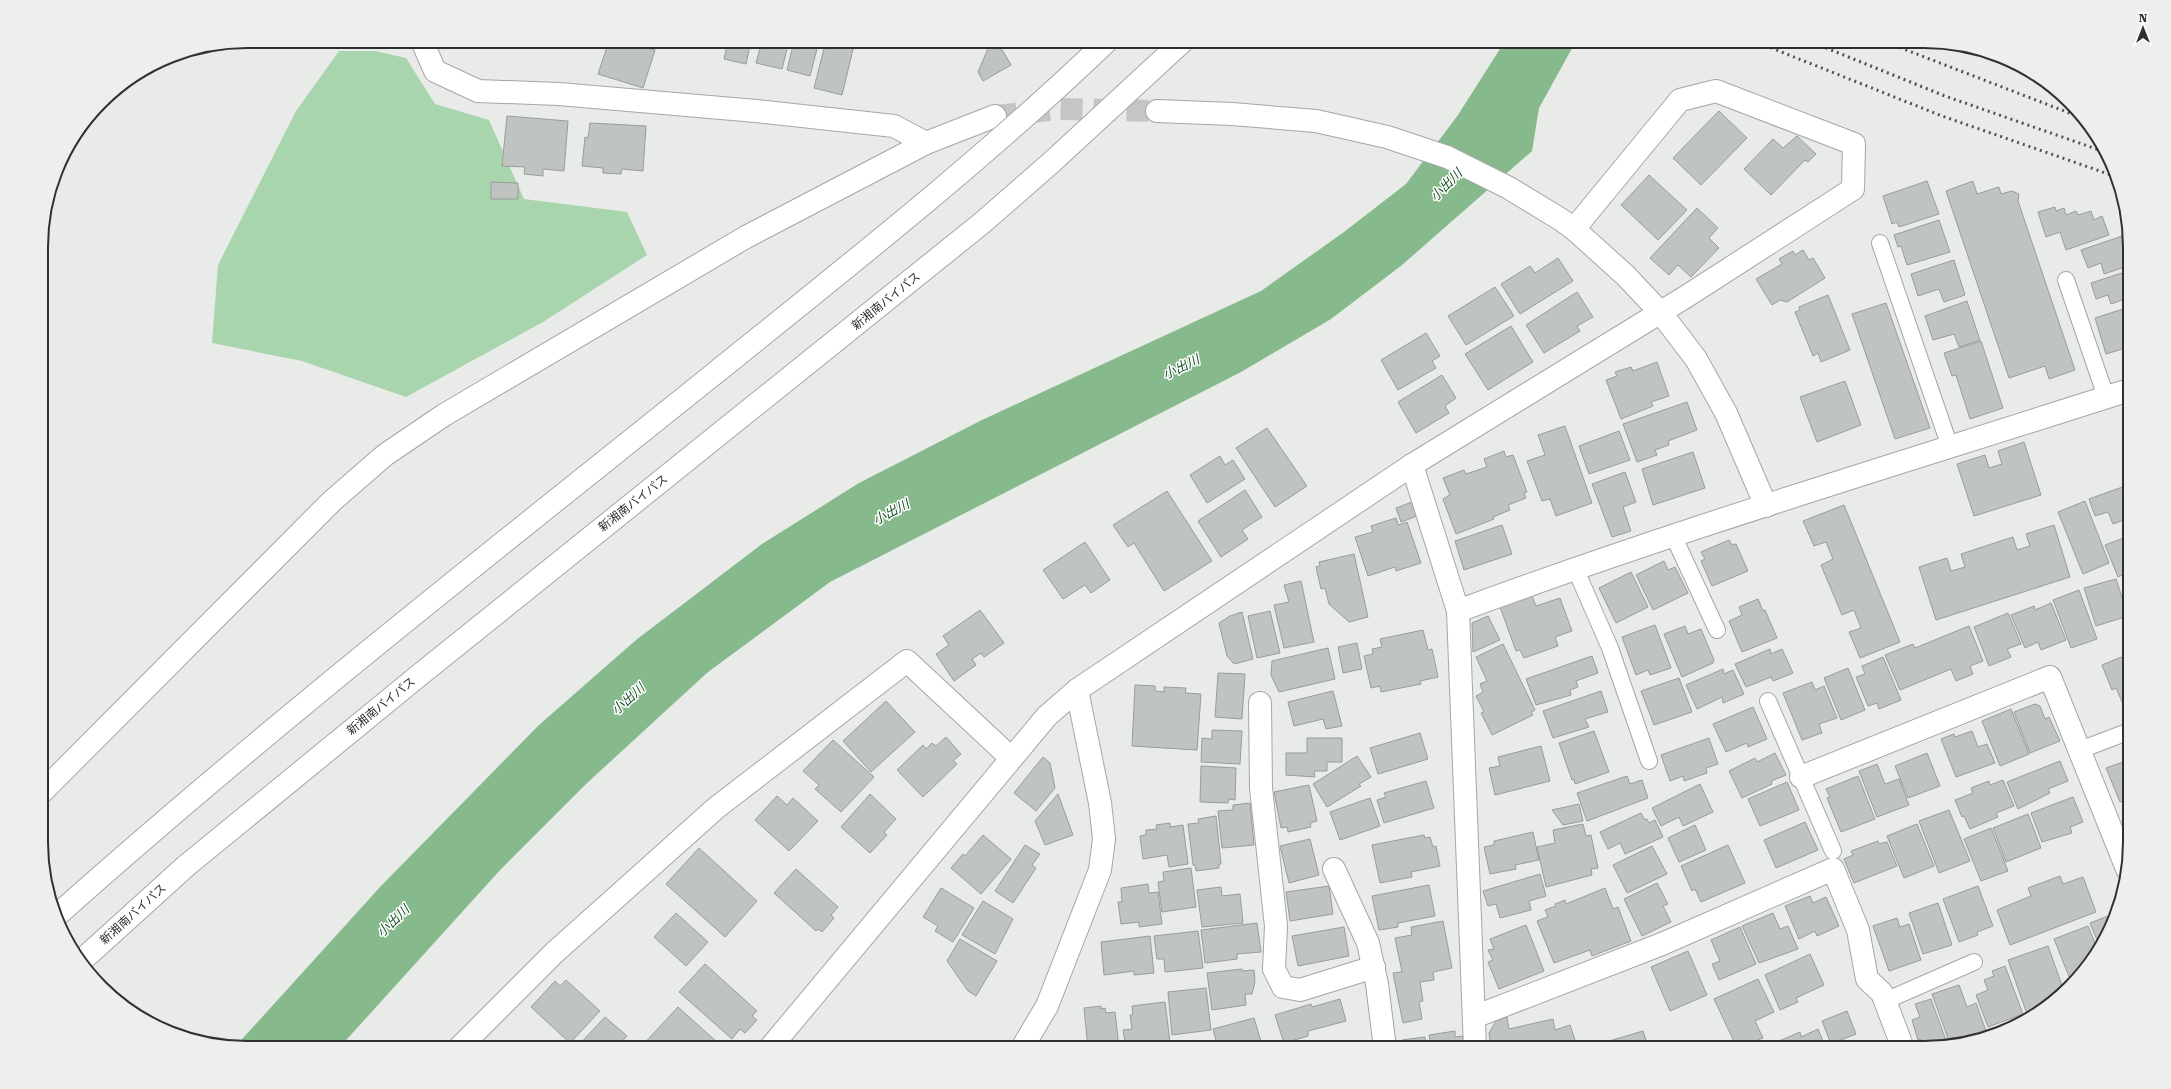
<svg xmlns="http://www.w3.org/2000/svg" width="2171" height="1089" font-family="'Roboto Serif','Noto Sans JP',serif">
<rect width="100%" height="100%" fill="#e8ebe8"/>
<polygon fill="#a8d5ad" points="339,51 375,51 406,58 435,104 489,120 524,199 627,212 647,255 543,322 406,397 302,361 212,343 218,265 296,111"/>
<polygon fill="#86b98c" points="1505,41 1576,41 1539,108 1532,151 1402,265 1331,319 1241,372 830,582 708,672 586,784 501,869 339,1048 235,1047 381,886 539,725 636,640 762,544 859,483 982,420 1261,291 1344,232 1406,184 1458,115"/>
<g fill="#c0c4c0" stroke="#999c99">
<polygon points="609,41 623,41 655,50 643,88 598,74"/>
<polygon points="728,41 751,41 746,64 724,59"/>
<polygon points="762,41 789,41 782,69 756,63"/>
<polygon points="794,41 819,41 810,76 787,70"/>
<polygon points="826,41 855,41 842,95 814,88"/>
<polygon points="991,41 1001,41 997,47 1003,51 1011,65 983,81 978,72"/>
<polygon points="1719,111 1747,138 1701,185 1673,158"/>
<polygon points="507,116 568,121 564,171 543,169 543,176 524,174 525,167 502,166"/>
<polygon points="590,123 646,126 643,171 622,169 621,174 603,173 603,168 582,166 585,137 588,138"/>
<polygon points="1797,136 1816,154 1808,162 1805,160 1771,195 1744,169 1773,139 1783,148"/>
<polygon points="1649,175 1687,210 1658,240 1621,205"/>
<polygon points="1927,181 1939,214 1899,227 1897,222 1892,224 1883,196"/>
<polygon points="1973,181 1977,194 1999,187 2001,194 2012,191 2019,194 2018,201 2075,370 2049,379 2045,366 2009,378 1946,191"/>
<polygon points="491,182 518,183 518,199 491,199"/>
<polygon points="2055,207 2056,211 2064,208 2066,215 2076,211 2078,215 2091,211 2094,220 2102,216 2109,235 2066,250 2060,232 2046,237 2038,212"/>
<polygon points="1697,208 1718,228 1709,238 1719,248 1691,277 1678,265 1669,275 1650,258"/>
<polygon points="1939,220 1950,252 1907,265 1901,246 1898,247 1894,235"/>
<polygon points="2128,234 2128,266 2104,274 2101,263 2088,268 2081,250"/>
<polygon points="1803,250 1809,260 1813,258 1825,278 1787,302 1780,300 1772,305 1756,279 1782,264 1779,259 1793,251 1795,255"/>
<polygon points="1558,258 1573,281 1520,314 1501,284 1530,266 1535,273"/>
<polygon points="1954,260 1965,295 1944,302 1939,289 1918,296 1911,274"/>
<polygon points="2128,271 2128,298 2111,304 2108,295 2096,299 2091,283"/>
<polygon points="1495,287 1514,316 1466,345 1448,316"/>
<polygon points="1577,292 1593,317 1577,326 1580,331 1544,353 1526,325"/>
<polygon points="1828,295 1850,350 1821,362 1818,353 1813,356 1795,312 1800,310 1799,307"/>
<polygon points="1967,301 1980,340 1959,347 1954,334 1933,340 1925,316"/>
<polygon points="1886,303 1930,428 1895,439 1852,314"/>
<polygon points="2126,308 2129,318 2129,347 2106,354 2095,318"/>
<polygon points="1511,326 1533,362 1488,390 1465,354"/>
<polygon points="1426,333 1440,356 1432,361 1436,368 1398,390 1381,360"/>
<polygon points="1981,341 2003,408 1970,419 1956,375 1952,376 1944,353"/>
<polygon points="1657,362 1669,396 1651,402 1653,406 1621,419 1606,380 1617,376 1615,372 1631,367 1633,371"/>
<polygon points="1442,375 1456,398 1445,406 1449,413 1416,433 1398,402"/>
<polygon points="1845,381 1861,425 1817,442 1800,397"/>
<polygon points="1687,402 1697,430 1668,441 1669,445 1655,450 1657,455 1637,462 1623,424"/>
<polygon points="1565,426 1592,503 1556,516 1550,499 1542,501 1527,461 1545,455 1538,435"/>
<polygon points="1267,428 1307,486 1275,507 1236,448"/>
<polygon points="1619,431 1630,460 1589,474 1579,446"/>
<polygon points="2024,442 2041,495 1974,516 1957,464 1985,455 1989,468 2002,464 1998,451"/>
<polygon points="1504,451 1506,457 1513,455 1527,492 1524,493 1526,498 1508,505 1510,510 1493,517 1494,519 1456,534 1443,499 1450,495 1443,478 1464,470 1466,474 1487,467 1484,459"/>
<polygon points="1693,452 1705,488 1653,505 1642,469"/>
<polygon points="1220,456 1225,465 1233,460 1245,479 1207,503 1190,475"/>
<polygon points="1625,472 1636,502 1623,507 1631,531 1612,537 1592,484"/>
<polygon points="2128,485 2129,518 2113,524 2108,512 2095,516 2089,499"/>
<polygon points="1245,490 1262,517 1242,530 1248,539 1221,557 1198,521"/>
<polygon points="1167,491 1212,561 1164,591 1134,543 1128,547 1113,525"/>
<polygon points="2085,501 2109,563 2083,574 2058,512"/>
<polygon points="1412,502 1417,516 1401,522 1396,508"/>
<polygon points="1844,505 1900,642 1860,658 1849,632 1861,628 1854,610 1842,615 1821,565 1833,559 1826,542 1814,546 1803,521"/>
<polygon points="1396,518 1398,525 1407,522 1421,563 1396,571 1395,567 1368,576 1355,537 1373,532 1371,526"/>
<polygon points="1502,525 1512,554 1464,570 1455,541"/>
<polygon points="2054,525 2070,577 1936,620 1919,567 1947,558 1951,571 1965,567 1961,554 2013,537 2017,550 2030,546 2026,534"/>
<polygon points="2129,536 2129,572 2118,577 2105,545"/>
<polygon points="1729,540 1732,545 1736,544 1748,571 1712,586 1701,561 1705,559 1701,552"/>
<polygon points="1085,542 1110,580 1091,593 1085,585 1063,599 1043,570"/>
<polygon points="1354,554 1368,617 1349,622 1329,604 1325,588 1321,589 1316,567 1320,566 1319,562"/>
<polygon points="1664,561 1668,570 1675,567 1688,593 1653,610 1636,575"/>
<polygon points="1631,572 1648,607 1616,623 1599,588"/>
<polygon points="2116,579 2128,616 2096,626 2084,588"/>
<polygon points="1301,581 1314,642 1284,648 1274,605 1289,602 1284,585"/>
<polygon points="2079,590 2097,639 2071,648 2053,600"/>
<polygon points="1532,596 1536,606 1560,598 1572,631 1555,637 1558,646 1524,658 1520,650 1516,651 1500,607"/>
<polygon points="1758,599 1763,611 1765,610 1777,638 1742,652 1729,621 1742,615 1739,607"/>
<polygon points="2129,599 2129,610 2126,600"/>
<polygon points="2051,603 2066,640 2041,650 2038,642 2025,648 2011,615 2034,606 2035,610"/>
<polygon points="980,610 1004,643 984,657 981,653 972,659 976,665 954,681 936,654 949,645 943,636"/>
<polygon points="1270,611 1280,653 1257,658 1248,616"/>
<polygon points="1242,612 1253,659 1234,664 1227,656 1219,623 1230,616"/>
<polygon points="2008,613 2021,644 2007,649 2011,657 1989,666 1974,627"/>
<polygon points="1488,616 1500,640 1473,652 1472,623"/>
<polygon points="1655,625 1671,668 1650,675 1648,670 1636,675 1622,637"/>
<polygon points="1685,626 1688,634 1701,629 1714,660 1713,663 1682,677 1664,634"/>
<polygon points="1969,626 1983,661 1970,666 1973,674 1956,681 1951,669 1900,690 1885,655 1913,644 1915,648"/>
<polygon points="1423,630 1428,650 1432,649 1438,677 1420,681 1421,684 1381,692 1380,686 1371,688 1364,656 1373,654 1372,649 1382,647 1380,639"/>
<polygon points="1357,643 1362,669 1343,673 1338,647"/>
<polygon points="1503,644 1535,710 1531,712 1533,715 1492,735 1481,713 1484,712 1476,696 1483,692 1480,684 1487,681 1476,657"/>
<polygon points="1328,648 1335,679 1279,692 1271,675 1272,661"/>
<polygon points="1770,649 1771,654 1782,649 1793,673 1773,681 1771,677 1746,687 1735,664"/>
<polygon points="2129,654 2130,701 2123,704 2116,688 2112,690 2102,665"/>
<polygon points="1592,656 1598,673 1576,681 1578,687 1570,690 1571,695 1536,705 1526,679"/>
<polygon points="1883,657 1901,700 1879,709 1877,703 1868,706 1856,677 1865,674 1862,666"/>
<polygon points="1848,668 1865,710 1841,720 1824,678"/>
<polygon points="1723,669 1724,674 1733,670 1744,694 1723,703 1722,697 1697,709 1686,685"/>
<polygon points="1218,673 1245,674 1242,719 1215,717"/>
<polygon points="1679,678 1692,712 1654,725 1641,691"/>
<polygon points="1812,682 1815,690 1824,686 1837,718 1819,724 1822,733 1802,740 1783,693"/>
<polygon points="1135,685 1155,686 1155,691 1164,692 1164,687 1186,688 1185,693 1201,694 1197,750 1132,746"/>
<polygon points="1333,691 1342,726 1326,729 1323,719 1294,726 1288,702"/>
<polygon points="1601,691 1608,712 1585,719 1589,727 1553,738 1543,711"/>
<polygon points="886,701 915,732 871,772 843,741"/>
<polygon points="2035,704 2040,706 2045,719 2049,717 2060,741 2030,753 2014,712"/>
<polygon points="1753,707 1767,739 1748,747 1747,743 1726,752 1713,724"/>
<polygon points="2011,709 2029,754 2000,766 1982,721"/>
<polygon points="1212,730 1242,731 1240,764 1201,762 1202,738 1212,739"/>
<polygon points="1594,731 1609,772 1575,784 1574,779 1572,780 1559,743"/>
<polygon points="1972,731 1978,747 1987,744 1995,763 1956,777 1941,739 1954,734 1955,737"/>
<polygon points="1420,733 1428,759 1378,774 1370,748"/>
<polygon points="946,737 961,754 953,761 957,764 923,797 897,770 923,745 926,749 932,743 936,746"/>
<polygon points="1307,738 1342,738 1342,762 1327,762 1327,771 1314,771 1315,777 1286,775 1286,753 1307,753"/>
<polygon points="1709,738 1718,764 1706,768 1707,773 1684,781 1683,776 1670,781 1661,755"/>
<polygon points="833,740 874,777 841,812 815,789 819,785 803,771"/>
<polygon points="1541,746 1550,781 1495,795 1489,768 1500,766 1498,757"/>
<polygon points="1775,753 1786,775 1771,781 1772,784 1742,798 1729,771 1755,758 1757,762"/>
<polygon points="1927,753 1940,786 1908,798 1895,766"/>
<polygon points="1357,756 1371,777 1359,784 1361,786 1327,807 1313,784"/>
<polygon points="1043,757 1050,763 1055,788 1036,811 1014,793"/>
<polygon points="2060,761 2068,781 2048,789 2050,793 2018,809 2007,782"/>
<polygon points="2126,761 2130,768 2130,798 2120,802 2106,768"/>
<polygon points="1877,764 1885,784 1899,779 1909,805 1877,817 1859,771"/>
<polygon points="1201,766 1236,768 1235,800 1229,799 1228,803 1200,802"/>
<polygon points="1627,776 1630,784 1642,780 1648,798 1587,821 1577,793"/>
<polygon points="1858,776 1875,819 1841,832 1827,798 1830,797 1826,789"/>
<polygon points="2003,780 2014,806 1996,813 1998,817 1970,829 1964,816 1962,817 1955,800 1973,793 1971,788 1989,781 1990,785"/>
<polygon points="1426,781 1434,808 1384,823 1377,800 1386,797 1384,793"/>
<polygon points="1787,782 1799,810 1760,826 1748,799"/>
<polygon points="1700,784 1713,812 1683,826 1679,817 1661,826 1652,808"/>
<polygon points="1309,785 1317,821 1310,823 1311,827 1288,832 1287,827 1281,828 1274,792"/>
<polygon points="870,794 896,819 884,832 887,835 870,853 841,827"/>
<polygon points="1058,794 1073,835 1045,845 1035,821"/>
<polygon points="777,796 787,805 793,798 818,821 789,851 755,820"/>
<polygon points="2073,797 2083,822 2070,827 2072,833 2042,842 2031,813"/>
<polygon points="1370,798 1380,826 1340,840 1330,812"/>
<polygon points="1250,803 1254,845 1222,848 1218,811 1233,810 1233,805"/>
<polygon points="1579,804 1583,821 1563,825 1552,810"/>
<polygon points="1949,810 1970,861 1939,873 1919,821"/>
<polygon points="1641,813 1645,820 1647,819 1649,823 1655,820 1663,837 1625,854 1620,843 1608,849 1600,832"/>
<polygon points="2028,814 2041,848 2006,862 1993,828"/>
<polygon points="1216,816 1221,864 1219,864 1219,868 1196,871 1195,865 1193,865 1188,824 1199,823 1198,819"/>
<polygon points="1805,822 1818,850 1776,868 1764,840"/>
<polygon points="1170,823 1170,827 1183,825 1188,864 1169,867 1167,855 1143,859 1140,836 1146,835 1146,830 1157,829 1156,825"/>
<polygon points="1583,824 1586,836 1591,835 1598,868 1591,869 1592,875 1546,887 1537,847 1555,843 1553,830"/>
<polygon points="1917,824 1934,866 1904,878 1887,836"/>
<polygon points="1695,825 1706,850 1679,862 1668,838"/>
<polygon points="2130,825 2130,835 2126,826"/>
<polygon points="1991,828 2008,871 1981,881 1964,839"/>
<polygon points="1533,832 1539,860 1515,865 1516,869 1490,874 1484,847 1494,845 1494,841"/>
<polygon points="983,835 1011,859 981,894 951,868 963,854 965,856"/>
<polygon points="1424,835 1425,838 1430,837 1433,847 1436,846 1440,866 1411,872 1412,877 1380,883 1372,845"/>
<polygon points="1310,839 1319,875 1289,883 1280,846"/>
<polygon points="1878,841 1879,844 1887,842 1897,866 1854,883 1844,859 1853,855 1851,851"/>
<polygon points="1025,845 1040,854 1032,865 1036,868 1013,903 995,891"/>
<polygon points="1728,845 1745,883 1701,902 1695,889 1692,891 1681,866"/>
<polygon points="1652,846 1667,874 1627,893 1613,865"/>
<polygon points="699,848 757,901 725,937 666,884"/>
<polygon points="1191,868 1196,907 1162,912 1158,882 1164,881 1163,872"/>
<polygon points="796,869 838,907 831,915 834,918 822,932 818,929 816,931 774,893"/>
<polygon points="1540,874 1546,896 1529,901 1531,910 1500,918 1496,904 1488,906 1483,891"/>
<polygon points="2060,876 2063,884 2083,877 2096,912 2010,945 1997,910 2031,896 2028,888"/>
<polygon points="1657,883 1668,904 1663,906 1671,922 1642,936 1624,899"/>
<polygon points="1148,884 1149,893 1158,892 1162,924 1139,927 1139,922 1121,924 1118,902 1122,902 1121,888"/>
<polygon points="1429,885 1435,916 1398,923 1398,927 1379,930 1372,896"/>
<polygon points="1329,886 1333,914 1290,921 1286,892"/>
<polygon points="1978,886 1993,926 1977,932 1978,935 1959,942 1943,899"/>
<polygon points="1221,887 1222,896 1240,894 1243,923 1202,927 1197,890"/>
<polygon points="941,888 974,908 953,942 935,931 938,926 923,917"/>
<polygon points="1605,888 1613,909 1618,907 1631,941 1592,956 1590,950 1554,963 1537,921 1548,917 1545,910 1556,906 1555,904 1565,900 1566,904"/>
<polygon points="1810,896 1813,903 1826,897 1839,926 1817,936 1815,931 1799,939 1785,906"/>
<polygon points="983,901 1013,919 995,954 962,935"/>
<polygon points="1938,903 1952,945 1923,954 1909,913"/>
<polygon points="676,913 708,942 686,966 654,937"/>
<polygon points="1773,913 1780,929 1788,926 1798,949 1759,963 1742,926"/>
<polygon points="2116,913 2109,933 2100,947 2090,923"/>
<polygon points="1897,918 1900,927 1909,924 1921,960 1889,971 1873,926"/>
<polygon points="1443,921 1452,968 1433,972 1434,980 1420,982 1423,1001 1419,1002 1422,1019 1403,1023 1393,973 1402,972 1395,938 1412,935 1411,927"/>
<polygon points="1257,923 1261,952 1237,954 1237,959 1205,963 1201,930"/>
<polygon points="1526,925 1544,971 1499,989 1488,962 1493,960 1488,950 1494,949 1490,939"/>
<polygon points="2088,926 2098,950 2079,978 2072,984 2054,939"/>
<polygon points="1344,927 1349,956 1298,966 1292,936"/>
<polygon points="1740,927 1756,964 1719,980 1712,964 1720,961 1711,940"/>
<polygon points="1198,931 1203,968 1165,972 1164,959 1157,959 1154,936"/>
<polygon points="1150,936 1154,973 1134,975 1134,971 1104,975 1101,942"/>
<polygon points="960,939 997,961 976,996 968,991 947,961"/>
<polygon points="2048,946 2064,991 2038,1013 2028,1017 2008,960"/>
<polygon points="1688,951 1707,995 1670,1011 1651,967"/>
<polygon points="1810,954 1824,985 1796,998 1798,1002 1780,1010 1765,975"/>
<polygon points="705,964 757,1011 752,1016 757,1020 745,1033 740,1029 732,1039 679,992"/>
<polygon points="2005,966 2023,1014 1988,1027 1976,995 1988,990 1984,980 1994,976 1992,971"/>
<polygon points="1242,969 1242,971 1254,970 1255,982 1252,994 1245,994 1246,1005 1212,1010 1207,973"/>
<polygon points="1758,979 1774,1012 1755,1021 1763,1038 1737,1048 1714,999"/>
<polygon points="566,980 600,1011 570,1043 531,1007 555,981 560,986"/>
<polygon points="1959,985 1967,1007 1976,1003 1986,1031 1950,1044 1932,994"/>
<polygon points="1206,988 1211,1030 1172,1035 1168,992"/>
<polygon points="1340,999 1346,1021 1308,1031 1308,1036 1284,1043 1275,1015 1311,1004 1312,1007"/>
<polygon points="1931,999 1948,1046 1923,1048 1920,1039 1918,1040 1912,1020 1920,1017 1915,1004"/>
<polygon points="1165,1002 1170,1042 1126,1047 1123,1030 1132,1029 1130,1015 1133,1015 1132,1006"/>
<polygon points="1101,1006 1101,1009 1105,1008 1106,1013 1115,1012 1119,1048 1088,1048 1084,1008"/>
<polygon points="678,1007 717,1042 712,1048 640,1048"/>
<polygon points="1847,1011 1856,1034 1831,1044 1822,1021"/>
<polygon points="605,1017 627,1036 616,1048 576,1048"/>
<polygon points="1507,1017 1509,1029 1553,1019 1555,1030 1570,1025 1577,1046 1571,1048 1491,1048 1489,1033 1496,1021"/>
<polygon points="1254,1018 1263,1048 1218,1048 1213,1029"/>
<polygon points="1818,1029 1826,1048 1763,1048 1800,1032 1801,1037"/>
<polygon points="1455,1031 1455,1037 1463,1036 1465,1048 1431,1048 1429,1035"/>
<polygon points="1643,1031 1648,1046 1652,1044 1653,1048 1600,1048 1599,1044"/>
<polygon points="1425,1037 1426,1048 1403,1048 1402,1040"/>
<polygon points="963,1040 976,1048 958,1048"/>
<polygon points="520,1043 526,1048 516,1048"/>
<polygon points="1359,1043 1361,1047 1365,1046 1365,1048 1342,1048"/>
</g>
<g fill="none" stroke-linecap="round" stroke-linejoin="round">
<polyline stroke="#c3c6c3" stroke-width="22" stroke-dasharray="22 11" stroke-linecap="butt" points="995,116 1059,109 1157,111"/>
<defs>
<g id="lane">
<polyline points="1880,243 1950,447"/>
<polyline points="2066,280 2106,397"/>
<polyline points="1673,535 1717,630"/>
<polyline points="1575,568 1610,648 1649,761"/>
<polyline points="1768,701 1833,851"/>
<polyline points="2080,750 2130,731"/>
<polyline points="1885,1001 1974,962"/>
</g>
<g id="street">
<polyline points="422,41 435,71 478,91 559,94 756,111 894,126 926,143"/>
<polyline points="1412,465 1458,611 1475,1048"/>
<path d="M1458 611C1679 529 1905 462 2129 390"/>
<polyline points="1260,703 1261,788 1276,926 1274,969 1283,987 1300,990 1374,967"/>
<polyline points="1801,777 2050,677 2127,869"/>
<polyline points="1334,869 1368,943 1377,984 1385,1048"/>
<polyline points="1474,1017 1662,944 1833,869 1858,930 1867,979 1882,993 1903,1048"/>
<polyline points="459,1048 554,953 716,808 907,661 1011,758"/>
<polyline points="770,1048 1047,716 1077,690 1412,465 1687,296 1853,189 1854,144 1716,91 1680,100 1574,229"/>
<polyline points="1022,1048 1047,1006 1100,870 1104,839 1100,803 1077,690"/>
</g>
<g id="secondary">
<polyline points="1157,111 1232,114 1316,121 1387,137 1447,157 1509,188 1560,219 1574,229 1625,275 1661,313 1696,359 1726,413 1766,506"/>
<polyline points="43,791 332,501 385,455 444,415 746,237 926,143 995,116"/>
</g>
</defs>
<use href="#lane" stroke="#a4a7a4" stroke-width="18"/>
<use href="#street" stroke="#a4a7a4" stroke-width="24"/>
<use href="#secondary" stroke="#a4a7a4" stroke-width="24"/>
<use href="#lane" stroke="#fff" stroke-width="16"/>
<use href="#street" stroke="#fff" stroke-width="22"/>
<use href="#secondary" stroke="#fff" stroke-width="22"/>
<g stroke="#515351" stroke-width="3" stroke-dasharray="2 4" stroke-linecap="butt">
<polyline points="1754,41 1942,116 2117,177"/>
<polyline points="1809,41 1945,96 2105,152"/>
<polyline points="1883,41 2085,119"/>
<polyline points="1949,43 2037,76"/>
</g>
<defs>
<g id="highway-bridge">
<path d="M55 917C268 727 492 552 714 374 848 266 983 160 1107 41"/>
<polyline points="80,962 186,866 422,673 982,223 1053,161 1183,41"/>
</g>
</defs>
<use href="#highway-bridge" stroke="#a4a7a4" stroke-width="24" stroke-linecap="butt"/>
<use href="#highway-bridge" stroke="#fff" stroke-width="22"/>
</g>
<g text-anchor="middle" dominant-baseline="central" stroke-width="3" stroke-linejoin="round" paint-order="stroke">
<g font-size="12" fill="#2f302f" stroke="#fff">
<text transform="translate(886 301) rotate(-39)">新湘南バイパス</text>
<text transform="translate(633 503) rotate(-38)">新湘南バイパス</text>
<text transform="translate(381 706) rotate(-39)">新湘南バイパス</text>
<text transform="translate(133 914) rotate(-42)">新湘南バイパス</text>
</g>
<g font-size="13" font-style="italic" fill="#184f24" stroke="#fff">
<text transform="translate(1446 185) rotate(-45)">小出川</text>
<text transform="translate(1181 367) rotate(-26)">小出川</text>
<text transform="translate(891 512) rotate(-28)">小出川</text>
<text transform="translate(628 699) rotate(-42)">小出川</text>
<text transform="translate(393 921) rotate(-44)">小出川</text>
</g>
</g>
<path d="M0 0H2171V1089H0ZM247 48H1924A199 199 0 0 1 2123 247V842A199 199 0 0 1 1924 1041H247A199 199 0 0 1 48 842V247A199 199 0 0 1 247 48Z" fill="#eee" fill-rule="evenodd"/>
<path fill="none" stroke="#2f302f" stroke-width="2" d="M247 48H1924A199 199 0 0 1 2123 247V842A199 199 0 0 1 1924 1041H247A199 199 0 0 1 48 842V247A199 199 0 0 1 247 48Z"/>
<g transform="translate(2143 28)" stroke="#ffffff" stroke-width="3" paint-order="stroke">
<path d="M0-3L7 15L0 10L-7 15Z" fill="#2f302f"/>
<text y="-6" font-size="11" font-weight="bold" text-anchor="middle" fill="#2f302f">N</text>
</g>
</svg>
